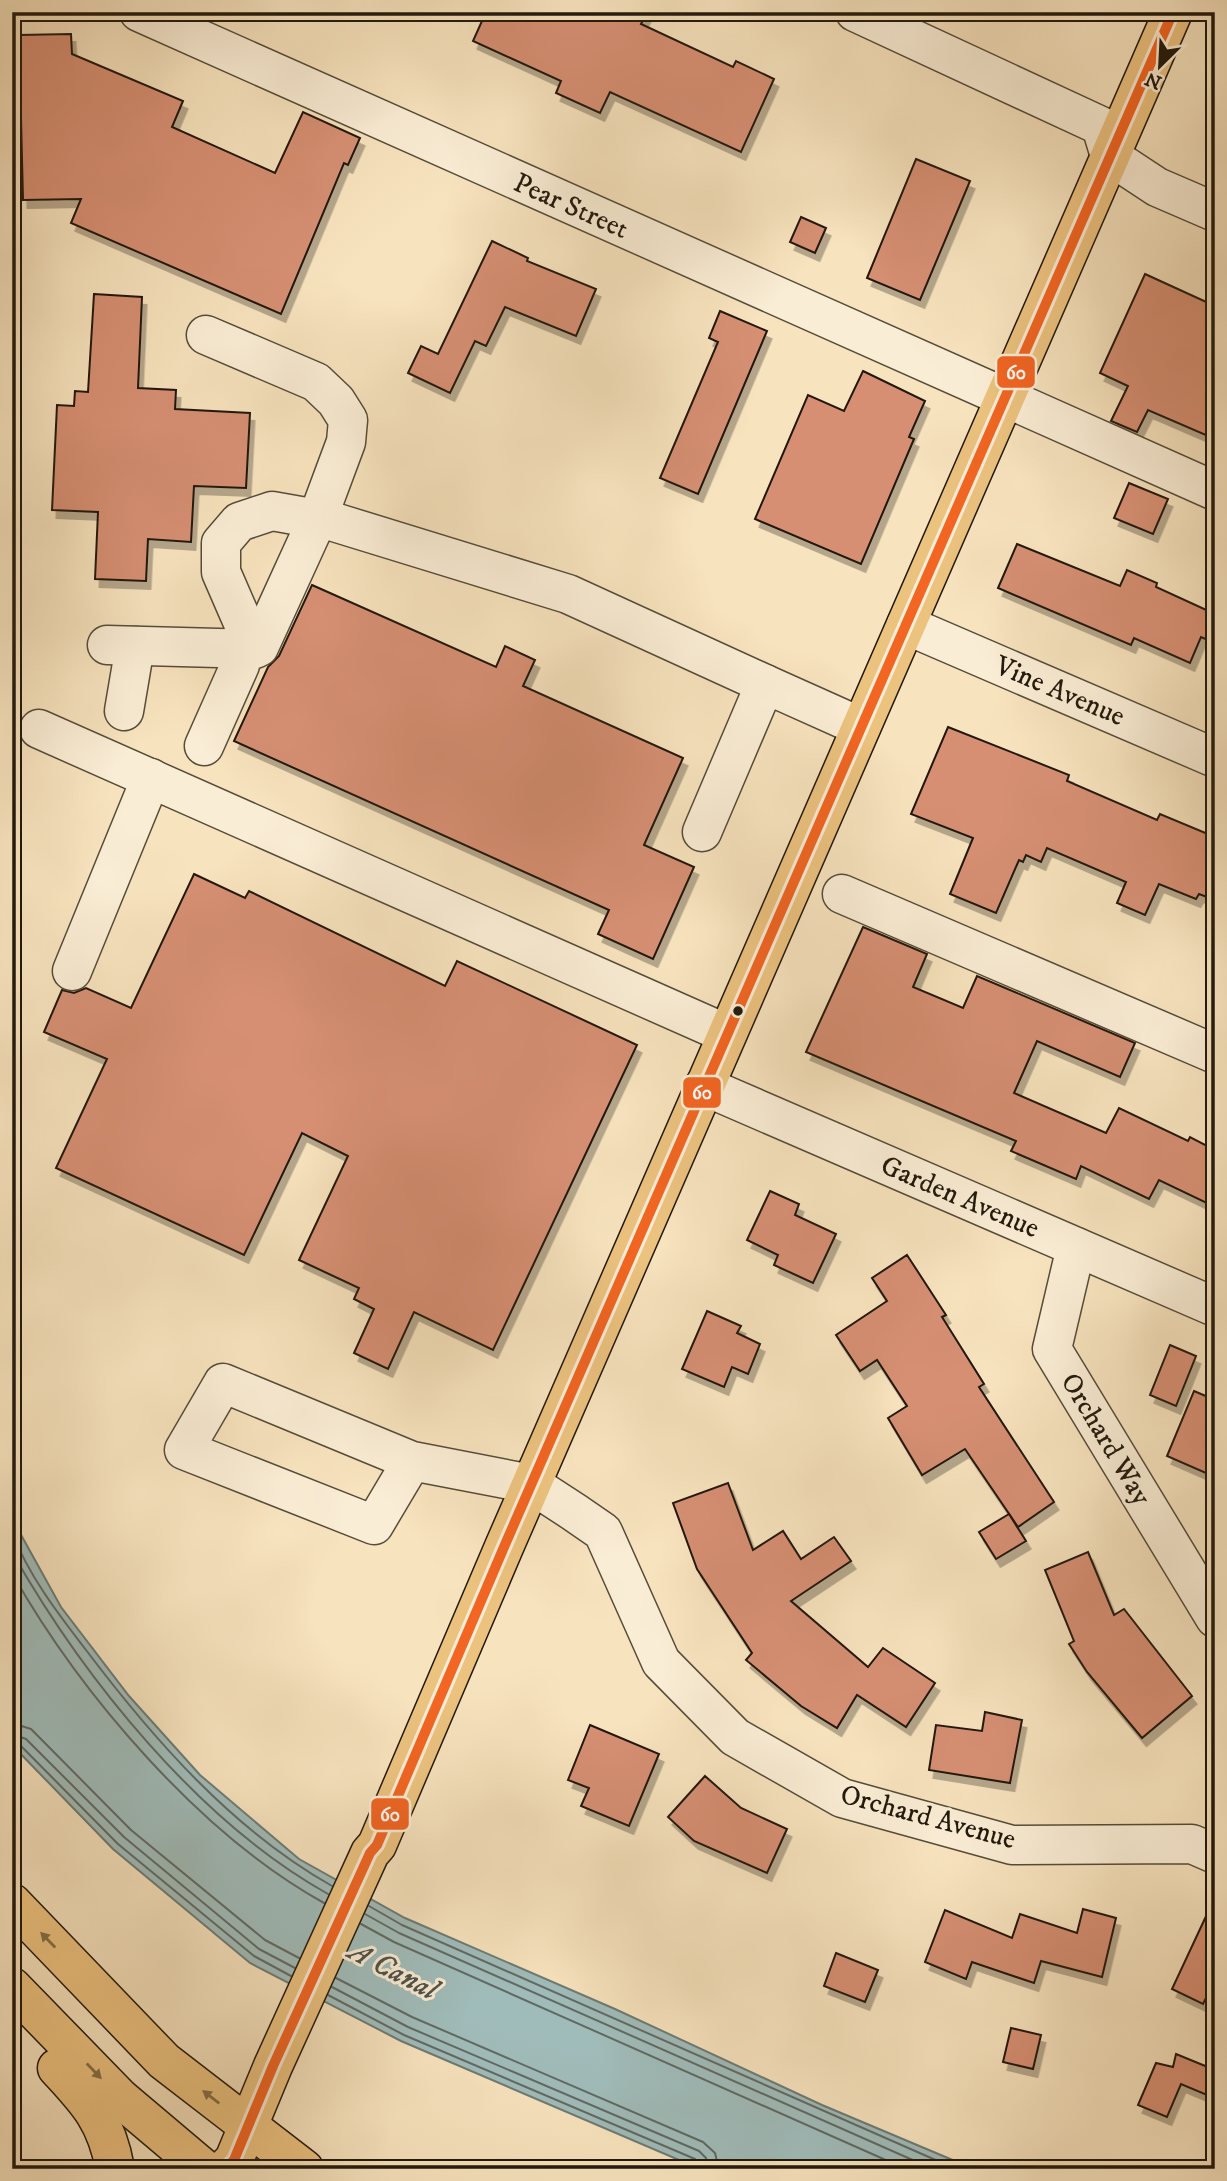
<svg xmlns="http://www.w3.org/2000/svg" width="1227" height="2181" font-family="'IM FELL DW Pica',serif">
<defs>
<filter id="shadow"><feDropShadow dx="4.5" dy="8" stdDeviation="0" flood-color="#0004"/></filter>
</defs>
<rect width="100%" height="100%" fill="#f7e3be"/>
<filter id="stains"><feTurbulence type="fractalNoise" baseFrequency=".00286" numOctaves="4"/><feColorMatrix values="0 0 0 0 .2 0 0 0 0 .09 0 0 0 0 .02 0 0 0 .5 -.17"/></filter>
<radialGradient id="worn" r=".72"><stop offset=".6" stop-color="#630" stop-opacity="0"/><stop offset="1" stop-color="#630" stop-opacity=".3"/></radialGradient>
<polygon fill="#a0bcba" stroke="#6d7b75" stroke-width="2" points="12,1507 20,1533 61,1607 129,1696 200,1775 299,1859 405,1918 615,2009 822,2105 974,2169 700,2169 401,2041 250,1963 113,1849 12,1745"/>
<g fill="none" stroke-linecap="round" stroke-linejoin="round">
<g stroke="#606a64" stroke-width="2">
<path d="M12 1532C28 1575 59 1615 86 1650 154 1740 233 1830 332 1886"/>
<path d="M12 1552C84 1679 199 1822 328 1894"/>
<path d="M12 1573C81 1695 201 1835 324 1903"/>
<polyline points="12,1723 31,1729 131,1830 265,1940 299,1958"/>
<polyline points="12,1734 26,1739 124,1837 259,1949 295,1968"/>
<polyline points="12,1743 20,1745 118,1844 254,1956 291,1976"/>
<polyline points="369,1906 402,1925 956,2169"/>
<polyline points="365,1914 399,1933 933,2169"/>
<polyline points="361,1924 394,1942 906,2169"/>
<polyline points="336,1978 412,2017 703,2142 715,2153 719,2169"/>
<polyline points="332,1987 408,2027 699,2151 706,2158 709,2169"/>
<polyline points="328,1995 404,2035 695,2159 700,2169"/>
</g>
</g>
<g fill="#d68f73" stroke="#21190d" stroke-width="2" filter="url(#shadow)">
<polygon points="486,12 647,12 641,24 733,67 736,61 774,79 741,152 610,92 600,113 556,93 561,81 473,41"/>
<polygon points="71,34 72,54 183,101 172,127 275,173 303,112 360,138 348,165 344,163 281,314 71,223 81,199 23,200 19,35"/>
<polygon points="916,159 970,181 920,300 867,278"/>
<polygon points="801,217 826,228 815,253 790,242"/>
<polygon points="492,241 528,258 527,261 596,289 576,336 505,307 486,346 475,341 450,393 408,373 421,346 438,354"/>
<polygon points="1145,274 1215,306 1215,439 1148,410 1137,432 1111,421 1128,386 1100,373"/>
<polygon points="94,294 142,297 138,388 176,390 175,409 250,413 246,488 194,486 191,542 148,539 146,581 95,579 98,512 52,510 57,405 74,406 75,391 88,392"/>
<polygon points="720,311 767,331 698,494 660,478 718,342 709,338"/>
<polygon points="863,371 925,401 909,437 914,439 861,564 755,519 808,395 844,411"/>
<polygon points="1129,483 1168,499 1153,534 1114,518"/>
<polygon points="1017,544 1120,586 1127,570 1157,583 1156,587 1215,614 1215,643 1201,637 1190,663 1134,638 1131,645 998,588"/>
<polygon points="312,585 496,667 505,646 535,660 523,686 683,758 644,845 694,867 653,959 598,934 609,910 234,741 268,667 279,656"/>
<polygon points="948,727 1069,775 1067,781 1157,820 1160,814 1215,837 1215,900 1199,894 1196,899 1159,884 1145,915 1117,903 1126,882 1047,848 1041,862 1026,855 1023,862 1019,860 996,913 950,894 973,838 911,814"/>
<polygon points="194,874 245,898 249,891 445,986 457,961 637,1045 493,1350 414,1312 388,1369 354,1353 374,1309 354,1299 359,1288 299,1260 348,1156 302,1133 244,1255 56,1168 107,1059 44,1032 62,990 74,993 86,988 131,1008"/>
<polygon points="863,927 927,954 913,987 963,1008 977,976 1135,1043 1120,1077 1037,1041 1014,1093 1106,1133 1119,1108 1188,1141 1190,1137 1215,1150 1215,1207 1159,1180 1149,1199 1081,1166 1076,1179 1011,1151 1016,1141 806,1052"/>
<polygon points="770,1191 799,1204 795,1215 836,1234 813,1283 774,1265 778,1255 747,1240"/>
<polygon points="907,1255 946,1315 942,1317 984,1384 979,1387 1054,1502 1018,1527 965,1449 922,1475 888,1418 907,1406 877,1360 860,1371 836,1335 887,1301 872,1278"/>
<polygon points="707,1311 741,1326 737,1333 760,1344 748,1374 732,1367 724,1387 682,1369"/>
<polygon points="1170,1345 1196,1356 1176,1406 1150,1395"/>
<polygon points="1194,1391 1215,1400 1215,1477 1167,1456"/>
<polygon points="728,1483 753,1550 783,1531 801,1559 834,1537 851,1561 791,1601 868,1667 883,1648 935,1683 906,1727 857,1695 837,1728 801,1706 746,1660 752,1653 697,1569 673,1503"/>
<polygon points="1009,1514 1026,1541 996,1559 979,1532"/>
<polygon points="1088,1552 1114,1615 1124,1609 1192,1696 1142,1738 1087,1672 1069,1644 1074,1641 1045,1570"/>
<polygon points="985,1712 1022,1720 1010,1783 929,1770 936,1725 982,1731"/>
<polygon points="590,1725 659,1754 629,1826 581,1806 589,1788 568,1780"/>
<polygon points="705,1776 741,1808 787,1829 767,1873 694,1841 668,1817"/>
<polygon points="1215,1897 1215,1980 1203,2004 1172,1989"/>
<polygon points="1083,1909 1116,1918 1102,1977 1041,1961 1034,1983 972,1962 966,1979 925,1962 945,1910 1012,1938 1020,1914 1077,1933"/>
<polygon points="836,1953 878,1970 865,2002 824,1986"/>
<polygon points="1011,2028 1041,2035 1033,2069 1003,2062"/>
<polygon points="1176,2054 1215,2070 1215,2076 1207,2095 1181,2084 1167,2117 1138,2105 1156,2063 1173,2067"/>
</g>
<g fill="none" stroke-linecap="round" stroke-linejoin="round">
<defs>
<g id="minor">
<polyline points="139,12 1215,491"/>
<polyline points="855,12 1101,126 1110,156 1157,187 1215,212"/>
<polyline points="906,625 1215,758"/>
<polyline points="107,645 255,649 259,647 317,520 346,442 348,420 336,401 316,382 206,335"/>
<polyline points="124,711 135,646"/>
<polyline points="39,729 727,1034"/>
<polyline points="204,746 240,665 243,647 244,625 221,572 221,543 239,522 272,511 334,522 568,594 765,684"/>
<polyline points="702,832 765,684 861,727"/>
<polyline points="842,894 1215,1054"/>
<polyline points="72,971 151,778"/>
<polyline points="704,1086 1215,1307"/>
<polyline points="1076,1247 1052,1349 1215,1618"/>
<polyline points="412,1461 374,1525 184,1450 223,1383 412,1461 531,1484 574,1512 603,1532 661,1662 735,1737 842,1798 1012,1845 1192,1844 1215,1854"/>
</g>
<g id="major">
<polyline points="12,1903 164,2061 304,2169"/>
<polyline points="12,1987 120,2098 204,2169"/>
<path d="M57 2068C89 2102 107 2122 115 2169"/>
<polyline points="225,2169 234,2160 273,2066 370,1853 377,1845 504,1547 1173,12"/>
</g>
</defs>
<use href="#minor" stroke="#564c39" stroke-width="41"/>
<use href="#major" stroke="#21190d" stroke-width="41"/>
<use href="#minor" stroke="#faedd5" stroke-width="38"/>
<use href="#major" stroke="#ecc27f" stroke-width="38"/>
<defs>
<polyline id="bus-1" points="225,2169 234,2160 273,2066 370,1853 377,1845 504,1547 1173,12"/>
</defs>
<use href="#bus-1" stroke="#faedd5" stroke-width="16"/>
<use href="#bus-1" stroke="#f26522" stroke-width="10"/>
</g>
<defs><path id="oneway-solid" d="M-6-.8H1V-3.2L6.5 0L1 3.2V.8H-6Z" transform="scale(1.75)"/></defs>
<g fill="#866e46">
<use href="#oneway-solid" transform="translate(48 1940) rotate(-134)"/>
<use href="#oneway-solid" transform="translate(94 2071) rotate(46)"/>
<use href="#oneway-solid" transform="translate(211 2097) rotate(-142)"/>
</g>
<circle fill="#21190d" stroke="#faedd5" stroke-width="2.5" cx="738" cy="1011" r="6"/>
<g text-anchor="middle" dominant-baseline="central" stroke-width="6" stroke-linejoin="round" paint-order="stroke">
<g font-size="28" fill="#21190d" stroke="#faedd5">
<text transform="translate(571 206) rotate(24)">Pear Street</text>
<text transform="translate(1060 691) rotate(23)">Vine Avenue</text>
<text transform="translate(960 1197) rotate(23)">Garden Avenue</text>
<text transform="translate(1106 1439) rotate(59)">Orchard Way</text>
<text transform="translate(928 1817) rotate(15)">Orchard Avenue</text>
</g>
<g font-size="30" font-style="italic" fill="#4d524a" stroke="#faedd5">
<text transform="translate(393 1971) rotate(27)">A Canal</text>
</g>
</g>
<g stroke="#faedd5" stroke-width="2.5">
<rect x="996" y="355" width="40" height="34" rx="7" fill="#f26522"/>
<rect x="682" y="1076" width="40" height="33" rx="7" fill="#f26522"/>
<rect x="370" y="1797" width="40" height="34" rx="7" fill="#f26522"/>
</g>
<g font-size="19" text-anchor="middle" font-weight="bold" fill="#fff">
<text x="1016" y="379">60</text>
<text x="702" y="1099">60</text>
<text x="390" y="1821">60</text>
</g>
<rect width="1227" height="2181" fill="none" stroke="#f7e3be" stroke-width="42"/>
<rect x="14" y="14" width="1199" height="2153" fill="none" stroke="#21190d" stroke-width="3.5"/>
<rect x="21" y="21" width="1185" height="2139" fill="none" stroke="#21190d" stroke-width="2"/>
<g transform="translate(1160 66) rotate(204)" stroke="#faedd5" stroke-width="5" paint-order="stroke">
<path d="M0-5L12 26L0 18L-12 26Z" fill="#21190d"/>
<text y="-10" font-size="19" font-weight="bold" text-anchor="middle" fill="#21190d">N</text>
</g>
<rect width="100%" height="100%" filter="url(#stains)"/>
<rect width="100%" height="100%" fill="url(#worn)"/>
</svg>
